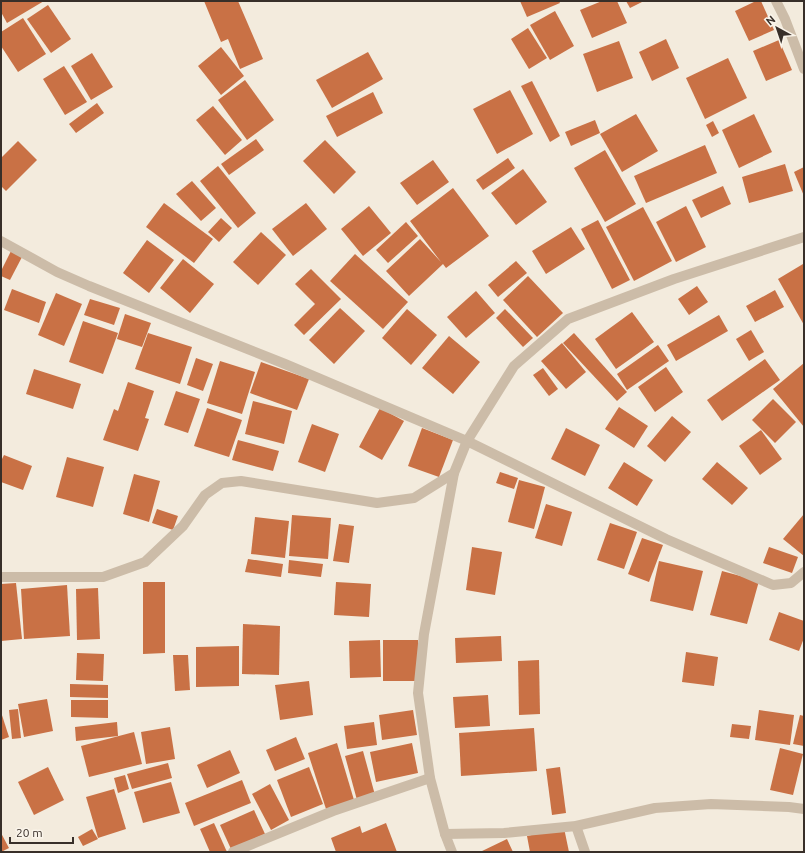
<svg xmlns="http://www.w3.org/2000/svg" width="805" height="853" font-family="Ubuntu,sans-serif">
<rect width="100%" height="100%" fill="#f3ebdd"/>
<g fill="#c97145">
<polygon points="1,1 44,1 7,23 1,12"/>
<polygon points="204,1 238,1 263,59 240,69 228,39 221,42"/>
<polygon points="520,1 559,1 560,3 527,17"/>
<polygon points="602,1 617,1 627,23 592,38 580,10"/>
<polygon points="626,1 644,1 630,8"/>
<polygon points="756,1 761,1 774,30 749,41 735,11"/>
<polygon points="48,5 71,39 51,53 27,19"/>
<polygon points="555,11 574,46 550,60 530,25"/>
<polygon points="23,18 46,54 18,72 1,46 1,32"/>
<polygon points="528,28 547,58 529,69 511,39"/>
<polygon points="666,39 679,68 652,81 639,52"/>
<polygon points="779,40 792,70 766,81 753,51"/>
<polygon points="619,41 633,78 597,92 583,54"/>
<polygon points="221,47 244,76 221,95 198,66"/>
<polygon points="368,52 383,79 332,108 316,80"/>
<polygon points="92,53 113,87 91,100 71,66"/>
<polygon points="728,58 747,98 705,119 686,78"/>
<polygon points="64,66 87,102 65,115 43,79"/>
<polygon points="245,80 274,120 247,140 218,100"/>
<polygon points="532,81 560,136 550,142 521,86"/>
<polygon points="510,90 533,134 497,154 473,109"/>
<polygon points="373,92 383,113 337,137 326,116"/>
<polygon points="97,103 104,113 76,133 69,124"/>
<polygon points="213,106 242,140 225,155 196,120"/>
<polygon points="636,114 658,151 622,172 600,134"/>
<polygon points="754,114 772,152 739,168 722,130"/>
<polygon points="595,120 600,133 571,146 565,132"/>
<polygon points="713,121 719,133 712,137 706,125"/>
<polygon points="256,139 264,150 229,175 221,164"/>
<polygon points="325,140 356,172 334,194 303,161"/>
<polygon points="18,141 37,160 6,191 1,186 1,158"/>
<polygon points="705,145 717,173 646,203 634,176"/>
<polygon points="605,150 636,204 605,222 574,168"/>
<polygon points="508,158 515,168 483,190 476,180"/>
<polygon points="433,160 449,182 417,205 400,183"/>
<polygon points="785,164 793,191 749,203 742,177"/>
<polygon points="218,166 256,213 238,228 200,181"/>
<polygon points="804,167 804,196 794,172"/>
<polygon points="523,169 547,202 516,225 491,193"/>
<polygon points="192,181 216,208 201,221 176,194"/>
<polygon points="723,186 731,204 701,218 692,200"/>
<polygon points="453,188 489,236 446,268 443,264 409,296 386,271 420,239 441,262 410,221"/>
<polygon points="164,203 213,239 194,263 146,227"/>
<polygon points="306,203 327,229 293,256 272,229"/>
<polygon points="369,206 391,233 363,256 341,229"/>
<polygon points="686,206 706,247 676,262 656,222"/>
<polygon points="643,207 672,261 634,281 606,227"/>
<polygon points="221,218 232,228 219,242 208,232"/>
<polygon points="598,220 630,280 612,289 581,229"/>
<polygon points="406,222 418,236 388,263 376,250"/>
<polygon points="571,227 585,249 546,274 532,251"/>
<polygon points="261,232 286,255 258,285 233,262"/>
<polygon points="147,240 174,260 149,293 123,273"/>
<polygon points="11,251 22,257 10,280 1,276 1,271"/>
<polygon points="355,254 408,302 383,329 330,281"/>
<polygon points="183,259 214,284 190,313 160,288"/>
<polygon points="516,261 527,273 498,297 488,285"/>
<polygon points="803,264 804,266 804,325 778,279"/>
<polygon points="311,269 341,299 304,335 294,325 315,304 295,284"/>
<polygon points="528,276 563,313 537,337 503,300"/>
<polygon points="697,286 708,302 689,315 678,299"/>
<polygon points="12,289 46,302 39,323 4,310"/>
<polygon points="775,290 784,307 755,322 746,306"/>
<polygon points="476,291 495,313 466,338 447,317"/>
<polygon points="56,293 82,304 64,346 38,335"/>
<polygon points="90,299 120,308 114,325 84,315"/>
<polygon points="340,308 365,331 334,364 309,340"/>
<polygon points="407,309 437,335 411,365 382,338"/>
<polygon points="505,309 533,338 523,347 496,318"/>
<polygon points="632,312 654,342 616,369 595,339"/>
<polygon points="125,314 151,323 142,347 117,339"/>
<polygon points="719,315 728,331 676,361 667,345"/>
<polygon points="83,321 118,333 103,374 69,362"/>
<polygon points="751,330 764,352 749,361 736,339"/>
<polygon points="148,333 192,347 180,384 135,369"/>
<polygon points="574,333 627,392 617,401 563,343"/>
<polygon points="449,336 480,362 453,394 422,368"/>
<polygon points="562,343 586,372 566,389 541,361"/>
<polygon points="658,345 669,361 627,390 617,374"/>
<polygon points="196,358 213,364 203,391 187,385"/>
<polygon points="765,359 780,380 722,421 707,400"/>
<polygon points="220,361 255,372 242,414 207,403"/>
<polygon points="261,362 309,379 297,410 250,393"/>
<polygon points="804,363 804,427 773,389"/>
<polygon points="666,367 683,392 655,412 638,387"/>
<polygon points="543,368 558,389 549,396 533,375"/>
<polygon points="34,369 81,384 73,409 26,394"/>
<polygon points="128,382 154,391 145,418 149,419 138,451 103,440 114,409 118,411"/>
<polygon points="176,391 200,399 188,433 164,425"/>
<polygon points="773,399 796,422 775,443 752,420"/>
<polygon points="253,401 292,411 284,444 245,434"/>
<polygon points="619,407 648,426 634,448 605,429"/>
<polygon points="207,408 242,420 229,457 194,446"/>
<polygon points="380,408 404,421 382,460 359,447"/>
<polygon points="672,416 691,432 665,462 647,446"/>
<polygon points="312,424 339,434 325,472 298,462"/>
<polygon points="422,428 453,440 439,477 408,466"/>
<polygon points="566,428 600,445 585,476 551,459"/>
<polygon points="761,430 782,459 760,475 739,446"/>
<polygon points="238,440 279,451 273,471 232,460"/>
<polygon points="4,455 32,466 23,490 1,482 1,461"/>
<polygon points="67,457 104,467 93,507 56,497"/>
<polygon points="624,462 653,480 637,506 608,488"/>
<polygon points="717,462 748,488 732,505 702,479"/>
<polygon points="500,472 518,478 514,489 496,483"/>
<polygon points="134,474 160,481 149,522 123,514"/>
<polygon points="519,480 545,487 534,529 508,522"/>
<polygon points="546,504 572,512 562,546 535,538"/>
<polygon points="157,509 178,516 173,530 152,523"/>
<polygon points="804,514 804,556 783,539"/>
<polygon points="292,515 331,518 328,559 289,556"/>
<polygon points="255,517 289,521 285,558 251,554"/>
<polygon points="610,523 637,532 624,569 597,560"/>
<polygon points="339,524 354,526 349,563 333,561"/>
<polygon points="642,538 663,545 649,582 628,574"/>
<polygon points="472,547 502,552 495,595 466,590"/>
<polygon points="769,547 798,557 792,573 763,563"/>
<polygon points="248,559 283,564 281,577 245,572"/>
<polygon points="289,560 323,564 321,577 288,573"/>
<polygon points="659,561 703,571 693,611 650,601"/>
<polygon points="722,571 759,581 747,624 710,615"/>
<polygon points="143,582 165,582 165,653 143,654"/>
<polygon points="336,582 371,584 369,617 334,615"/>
<polygon points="16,583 22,639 1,641 1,584"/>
<polygon points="67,585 70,636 24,639 21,589"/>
<polygon points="98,588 100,639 77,640 76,589"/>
<polygon points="779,612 804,621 804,638 799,651 769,640"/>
<polygon points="243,624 280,626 279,675 242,674"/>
<polygon points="501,636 502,661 456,663 455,638"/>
<polygon points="380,640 381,677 350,678 349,641"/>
<rect x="383" y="640" width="35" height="41"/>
<polygon points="239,646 239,686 196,687 196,647"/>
<polygon points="686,652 718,657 714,686 682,682"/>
<polygon points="77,653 104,654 103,681 76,680"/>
<polygon points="173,655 188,655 190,690 175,691"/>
<polygon points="539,660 540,714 519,715 518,661"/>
<polygon points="309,681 313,715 280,720 275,685"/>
<polygon points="70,684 108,685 108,698 70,697"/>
<polygon points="488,695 490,726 455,728 453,697"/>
<polygon points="47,699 53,731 24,737 18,704"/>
<polygon points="71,700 108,700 108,718 71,717"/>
<polygon points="18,709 21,738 12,739 9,710"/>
<polygon points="413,710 417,735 382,740 379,715"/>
<polygon points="759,710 794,715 790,745 755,740"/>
<polygon points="1,712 9,737 1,740"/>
<polygon points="800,715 804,716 804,746 793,744"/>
<polygon points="117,722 118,736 76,741 75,727"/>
<polygon points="374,722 377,745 347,749 344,726"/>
<polygon points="732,724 751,726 749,739 730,737"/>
<polygon points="170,727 175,759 146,764 141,732"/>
<polygon points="534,728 537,771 461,776 459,733"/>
<polygon points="134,732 142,764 89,777 81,746"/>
<polygon points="296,737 305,759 275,771 266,750"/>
<polygon points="337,743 354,800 326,809 308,753"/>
<polygon points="412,743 418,773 376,782 370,752"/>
<polygon points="780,748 803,754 793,795 770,790"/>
<polygon points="230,750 240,773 207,788 197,765"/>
<polygon points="363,751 375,795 357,800 345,756"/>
<polygon points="168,763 172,778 132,789 127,774"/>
<polygon points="48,767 64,800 34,815 18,782"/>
<polygon points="309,767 323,804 291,817 277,780"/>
<polygon points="560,767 566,813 552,815 546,769"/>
<polygon points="125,775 129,789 118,793 114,778"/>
<polygon points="242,780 251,803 194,826 185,803"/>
<polygon points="171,782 180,813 143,823 134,792"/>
<polygon points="270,784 289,820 271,830 252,794"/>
<polygon points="114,789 126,829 98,838 86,797"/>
<polygon points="254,810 265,834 231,849 220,825"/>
<polygon points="214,823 227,852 210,852 200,829"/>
<polygon points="386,823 397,852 336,852 331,838 360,826 362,833"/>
<polygon points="564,828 569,852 530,852 527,836"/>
<polygon points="92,829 98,839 83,846 78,837"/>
<polygon points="1,833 9,848 1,852"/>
<polygon points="507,839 513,852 480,852"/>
</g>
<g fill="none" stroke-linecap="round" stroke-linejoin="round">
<g stroke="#ccbca8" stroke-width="10">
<polyline points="776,1 785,19 804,69"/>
<polyline points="1,241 57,272 89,286 285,364 467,441 514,366 568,319 674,279 804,237"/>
<polyline points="1,577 103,577 145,562 183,526 205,495 222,483 241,481 377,503 414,498 454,473 467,441 666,539 773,585 791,583 804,572"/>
<polyline points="576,826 585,852"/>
<polyline points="445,834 504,833 576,826 655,808 711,804 789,807 804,809"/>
<polyline points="233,852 333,811 430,778"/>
<polyline points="452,852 445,834 430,778 418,693 424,634 454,473"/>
</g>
</g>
<rect width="805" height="853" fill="none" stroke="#382f29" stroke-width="4"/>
<g transform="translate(777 28) rotate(320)" stroke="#faf4ea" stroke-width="3" paint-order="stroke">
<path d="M0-3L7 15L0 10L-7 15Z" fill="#382f29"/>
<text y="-6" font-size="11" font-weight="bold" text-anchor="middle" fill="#382f29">N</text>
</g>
<path d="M10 837v6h63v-6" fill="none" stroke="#382f29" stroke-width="2"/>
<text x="16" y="837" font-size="12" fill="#382f29" stroke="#faf4ea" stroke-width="3" paint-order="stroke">20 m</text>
</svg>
